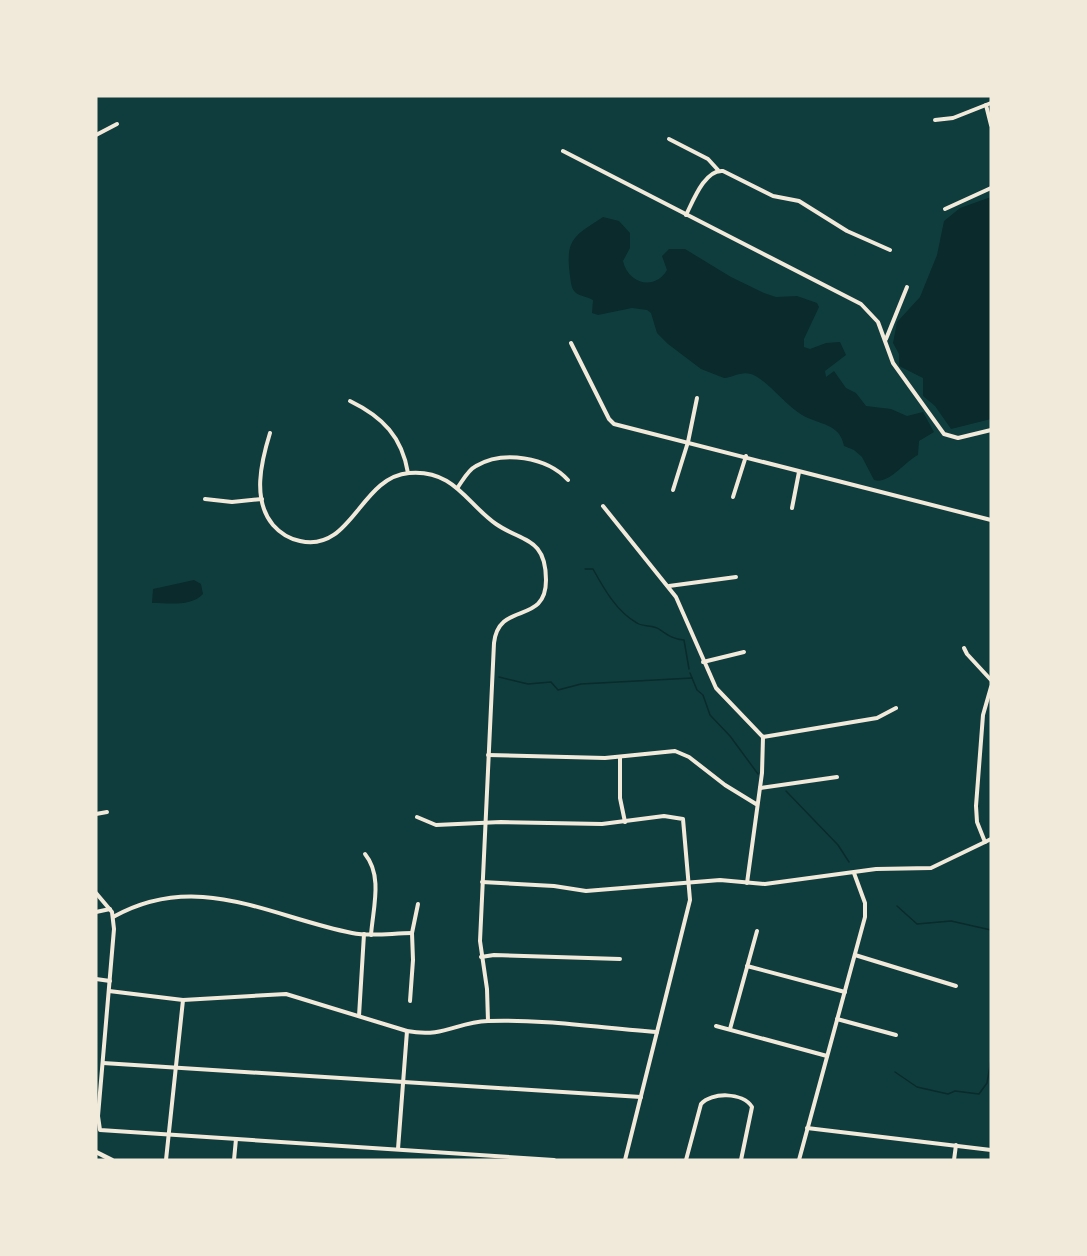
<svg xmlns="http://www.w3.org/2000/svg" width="1087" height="1256" font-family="'Noto Serif',serif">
<rect width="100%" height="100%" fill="#0f3d3e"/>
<g fill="#0a2a2b">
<polygon points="991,197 991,419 951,429 935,406 923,396 923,378 899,366 899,354 893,343 897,322 920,297 937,255 944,221 960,208"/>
<path d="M603 217 619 221 630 233V248L623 261C628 284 655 291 667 270L662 256 669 249H685L731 277 764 293 776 297 797 296 817 303 819 307 804 339V347L810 349 826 343 840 342 846 355 825 371 826 377 834 371 846 388 856 393 866 406 891 409 907 416 923 412 934 432 919 441 918 455C904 462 889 485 874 480L862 457 854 450 844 446C840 423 819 425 802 415 786 406 765 378 751 374 741 371 734 377 724 378L701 369 668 344 657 333 651 313 647 310 632 308 598 315 592 313 593 300C588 297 580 296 576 293 571 289 571 282 570 276 565 239 574 236 603 217Z"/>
<path d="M194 580 201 584 203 594C191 607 168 603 152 603L153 589Z"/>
</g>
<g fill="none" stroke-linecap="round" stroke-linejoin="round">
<g stroke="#0a2a2b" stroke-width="1.5">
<path d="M585 569H593C604 589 617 612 637 623 643 627 653 625 659 629 669 636 673 639 684 640L689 669"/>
<polyline points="690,673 697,690 703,695 710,715 730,736 758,774"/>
<polyline points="499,677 528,684 551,682 558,690 581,684 692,678"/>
<polyline points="786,791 838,845 849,862"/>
<polyline points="897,906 917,924 951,921 991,930"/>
<polyline points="895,1072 917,1087 948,1094 955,1091 979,1094 987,1083 991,1060"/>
</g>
<g stroke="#f1e9da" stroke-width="4">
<polyline points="986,105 991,125"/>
<polyline points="935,120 953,118 991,103"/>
<polyline points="96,135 117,124"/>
<polyline points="669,139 708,159 718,170"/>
<polyline points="563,151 861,304 878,322 893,363 944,434 958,438 991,430"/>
<polyline points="945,209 991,188"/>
<path d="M686 215C693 201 705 169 723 171L773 196 799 201 847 231 890 250"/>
<polyline points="886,339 907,287"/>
<polyline points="571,343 609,419 614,424 991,520"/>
<path d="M350 401C383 417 402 437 408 473"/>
<path d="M270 433C261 462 252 500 273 525 280 533 290 539 300 541 352 553 360 477 409 473 454 469 467 504 496 524 522 542 546 537 546 580 546 626 499 600 494 643L480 941 487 989 488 1021"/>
<path d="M458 487C463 480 468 470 476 466 503 450 547 457 568 480"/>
<polyline points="673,490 688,442 697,398"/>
<polyline points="733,497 746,456"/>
<polyline points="205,499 232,502 262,499"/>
<polyline points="603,506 676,597 716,688 763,737 762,773 747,883"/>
<polyline points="792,508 799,472"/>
<polyline points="669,586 736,577"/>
<polyline points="964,648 967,654 991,680"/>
<polyline points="703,662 744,652"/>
<polyline points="991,687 983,715 976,806 977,822 985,842 991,839"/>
<polyline points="763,737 877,718 896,708"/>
<polyline points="488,755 605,758 675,751 689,757 725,785 756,804"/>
<polyline points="620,757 620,798 625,822"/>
<polyline points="760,788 837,777"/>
<polyline points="96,814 107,812"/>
<polyline points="417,817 436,825 501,822 602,824 664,816 683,819 690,900 625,1160"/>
<path d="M365 854C383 876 373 908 371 935"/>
<polyline points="482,882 554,886 586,891 720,880 765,884 876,869 931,868 985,842"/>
<polyline points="96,893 112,912 114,929 98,1116 100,1130 554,1160"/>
<polyline points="96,912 110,909"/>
<path d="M113 917C197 870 268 916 352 933 372 937 392 933 412 933"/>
<polyline points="855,955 956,986"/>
<polyline points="481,957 494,955 620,959"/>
<polyline points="747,966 845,992"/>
<polyline points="96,979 110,981"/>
<path d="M109 991 183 1000 286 994 407 1031C445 1038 456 1022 488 1021 544 1019 602 1028 657 1032"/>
<polyline points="410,1001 413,960 412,933 418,904"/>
<polyline points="359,1016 364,934"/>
<polyline points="837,1019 896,1035"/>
<polyline points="716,1026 827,1056"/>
<polyline points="730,1029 757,931"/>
<polyline points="103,1063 641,1097"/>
<polyline points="807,1128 991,1150"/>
<polyline points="398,1149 407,1031"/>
<polyline points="166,1160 183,1000"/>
<polyline points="234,1160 236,1139"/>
<path d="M686 1160 701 1104C711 1092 743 1092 752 1107L741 1160"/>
<polyline points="799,1160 865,917 865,903 854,873"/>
<polyline points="954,1160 956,1145"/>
</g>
<polyline stroke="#f1e9da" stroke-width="4.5" points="96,1152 112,1160"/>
</g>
<rect width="1087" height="1256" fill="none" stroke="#f1e9da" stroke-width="195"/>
</svg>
